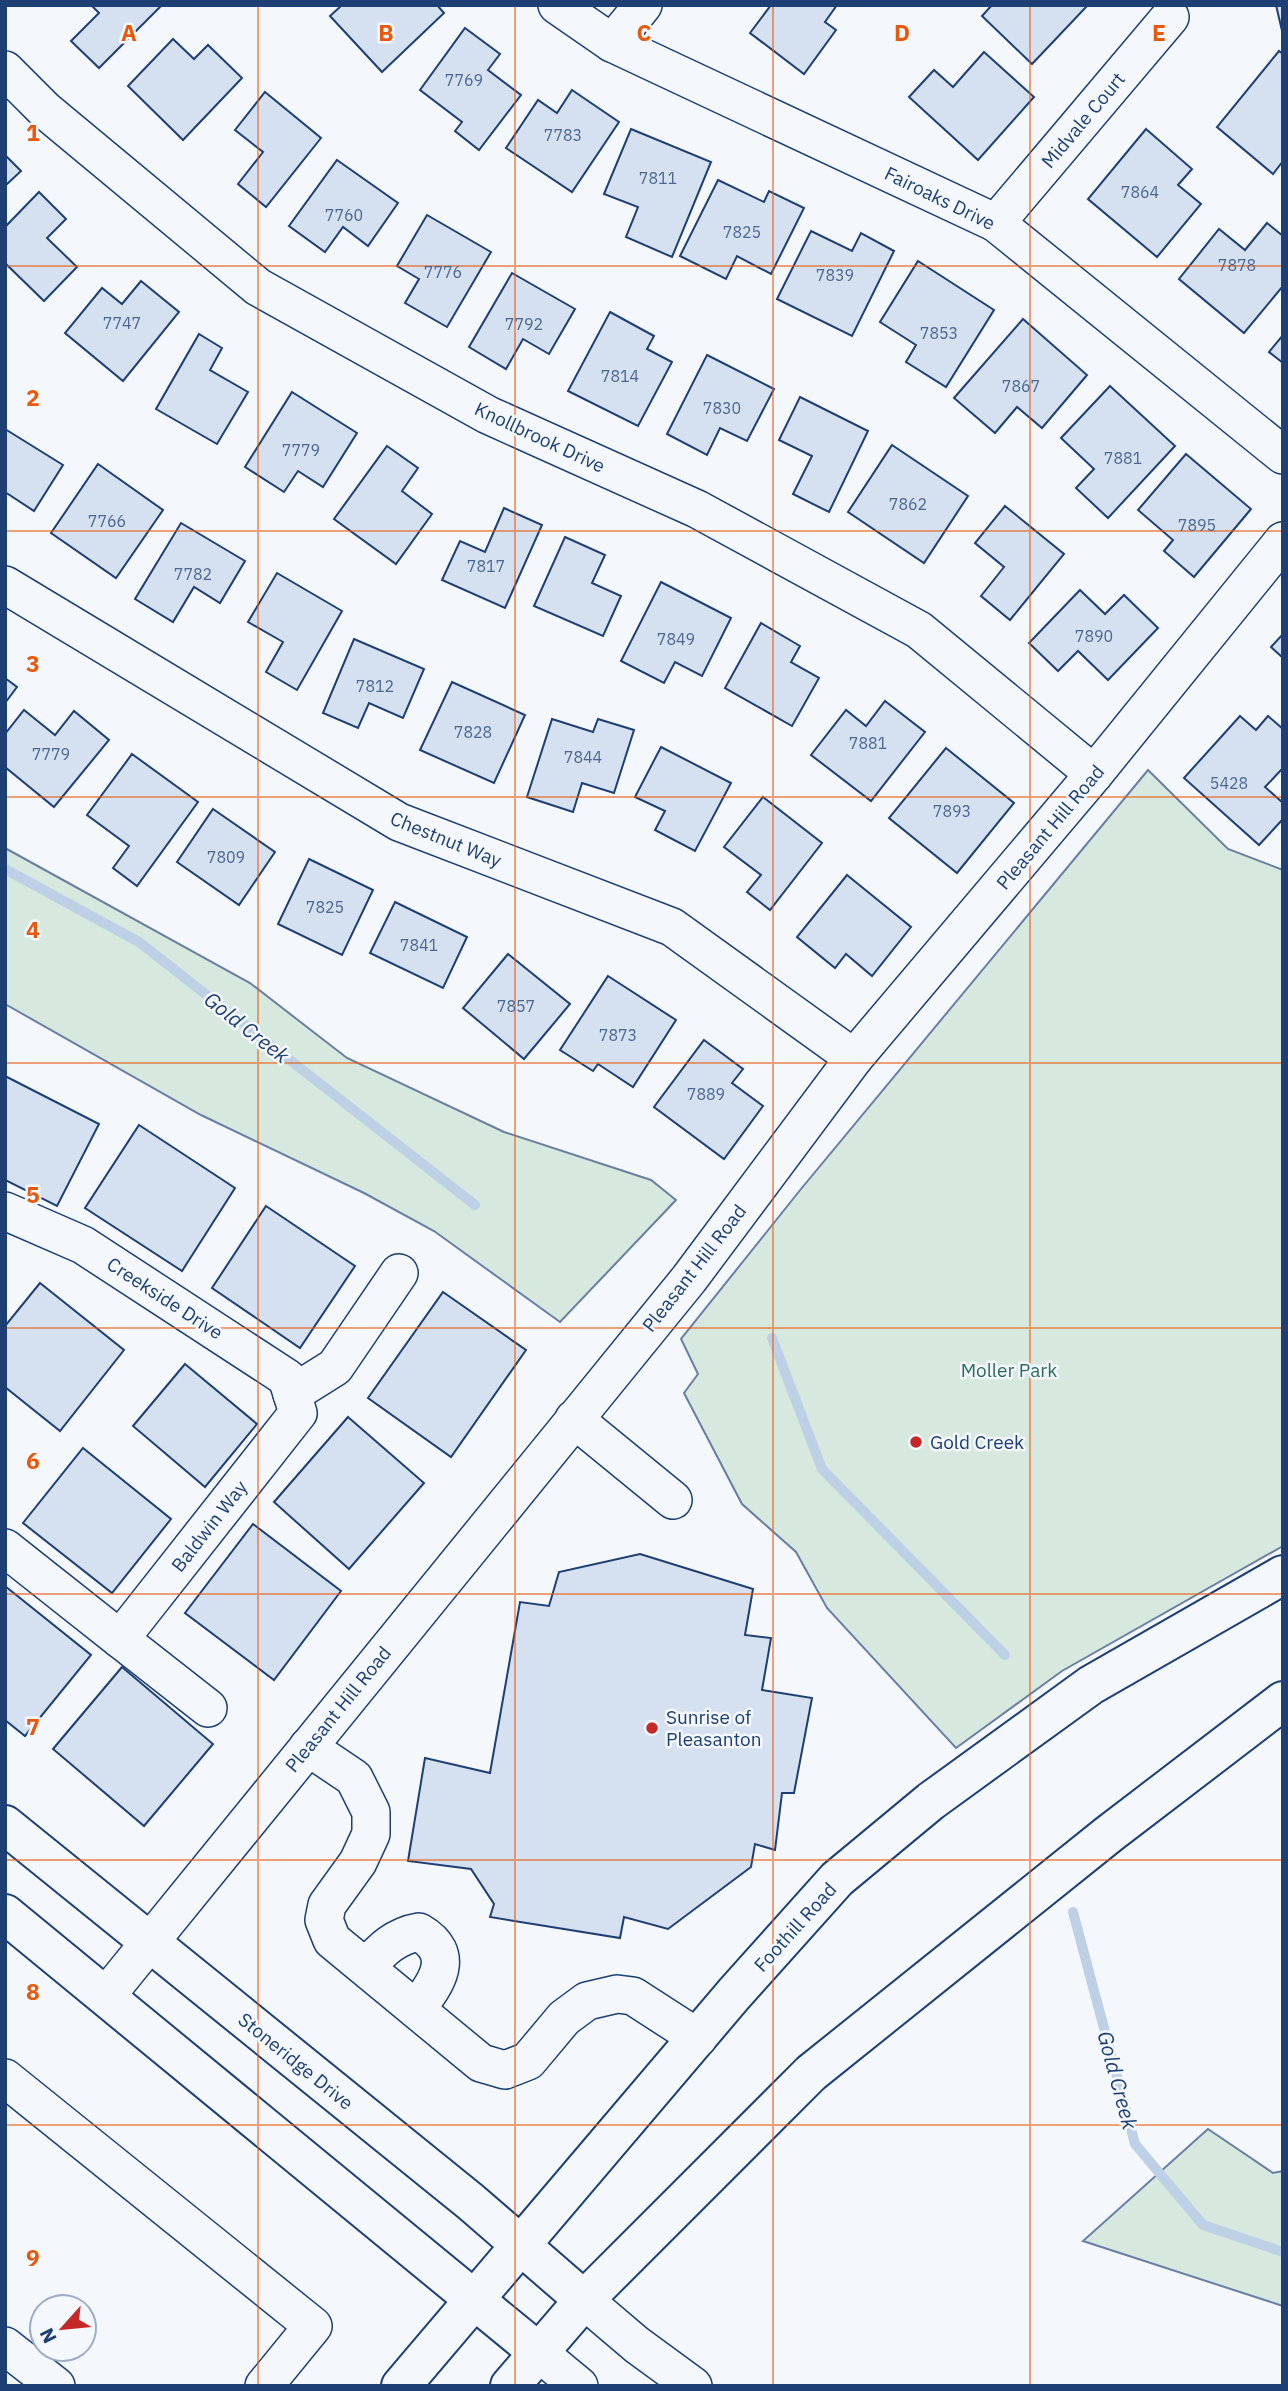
<svg xmlns="http://www.w3.org/2000/svg" width="1288" height="2391" font-family="'IBM Plex Sans',sans-serif">
<rect width="100%" height="100%" fill="#f4f7fb"/>
<g fill="#d7e8df" stroke="#687fa3" stroke-width="2">
<polygon points="1148,770 1228,849 1283,870 1283,1546 1062,1671 956,1748 827,1608 796,1552 742,1504 684,1393 698,1374 681,1339 801,1189"/>
<polygon points="5,848 250,983 347,1058 504,1132 651,1180 676,1200 560,1322 434,1231 364,1193 201,1115 5,1004"/>
<polygon points="1208,2129 1273,2173 1283,2171 1283,2306 1083,2241"/>
</g>
<g fill="none" stroke-linecap="round" stroke-linejoin="round">
<g stroke="#bed0e5" stroke-width="10">
<polyline points="5,869 139,942 475,1205"/>
<polyline points="772,1338 822,1469 1005,1655"/>
<polyline points="1073,1912 1135,2144 1203,2225 1283,2252"/>
</g>
</g>
<g fill="#d5e0f0" stroke="#1d3f73" stroke-width="2">
<polygon points="91,5 158,5 160,7 99,68 71,41 99,13"/>
<polygon points="342,5 437,5 444,13 382,72 330,16"/>
<polygon points="771,5 837,5 825,22 836,30 804,74 750,33"/>
<polygon points="992,5 1088,5 1032,64 982,16"/>
<polygon points="1276,5 1283,5 1283,35"/>
<polygon points="465,28 500,54 488,70 521,95 479,150 455,131 462,122 420,90"/>
<polygon points="173,39 194,59 208,45 242,78 183,140 128,86"/>
<polygon points="1279,51 1283,54 1283,161 1273,174 1217,127"/>
<polygon points="984,52 1034,97 978,160 909,97 934,70 953,87"/>
<polygon points="572,90 619,122 572,192 506,148 538,100 557,113"/>
<polygon points="265,92 321,138 266,207 238,184 263,152 235,130"/>
<polygon points="631,129 711,162 672,257 626,237 638,207 604,194"/>
<polygon points="1146,129 1192,169 1178,185 1201,204 1157,257 1088,199"/>
<polygon points="5,155 21,171 5,186"/>
<polygon points="337,160 398,203 368,246 343,227 325,252 289,226"/>
<polygon points="718,180 764,202 769,191 804,208 771,274 737,256 726,279 680,256"/>
<polygon points="39,192 66,219 47,238 77,267 44,301 5,263 5,227"/>
<polygon points="427,215 491,252 447,327 405,303 419,279 397,266"/>
<polygon points="1267,223 1283,236 1283,286 1244,333 1179,279 1219,229 1245,250"/>
<polygon points="811,231 852,251 861,233 894,251 852,336 777,299"/>
<polygon points="918,261 994,310 946,387 906,362 916,345 880,322"/>
<polygon points="512,273 575,309 549,354 523,339 506,369 469,347"/>
<polygon points="141,281 179,312 123,381 65,333 102,288 122,304"/>
<polygon points="610,312 654,336 647,349 672,362 638,426 568,391"/>
<polygon points="1023,319 1087,375 1042,428 1017,407 995,433 954,398"/>
<polygon points="199,334 222,348 210,370 248,392 217,444 156,409"/>
<polygon points="1283,335 1283,363 1269,352"/>
<polygon points="707,355 774,389 747,441 720,428 707,455 667,434"/>
<polygon points="1110,386 1175,446 1108,518 1076,488 1094,469 1061,438"/>
<polygon points="292,392 357,433 323,487 298,471 284,492 245,467"/>
<polygon points="800,397 868,431 829,512 793,494 812,456 779,440"/>
<polygon points="5,429 63,465 34,511 5,492"/>
<polygon points="892,445 968,496 924,563 848,512"/>
<polygon points="387,446 418,468 402,491 432,514 396,564 334,519"/>
<polygon points="1186,454 1251,509 1194,577 1164,551 1173,540 1138,510"/>
<polygon points="98,464 163,510 116,578 51,533"/>
<polygon points="1005,506 1064,554 1010,620 981,596 1004,567 975,543"/>
<polygon points="504,508 542,525 505,608 442,580 460,541 485,552"/>
<polygon points="181,523 245,561 220,603 194,587 173,622 135,599"/>
<polygon points="565,537 605,555 592,583 621,596 603,636 534,606"/>
<polygon points="277,573 342,611 297,690 266,672 283,642 248,622"/>
<polygon points="661,582 731,618 702,676 675,662 664,683 621,661"/>
<polygon points="1080,590 1105,614 1124,595 1158,628 1108,680 1078,651 1058,671 1029,643"/>
<polygon points="761,623 800,646 791,662 819,678 792,726 725,688"/>
<polygon points="1283,634 1283,658 1271,647"/>
<polygon points="354,639 424,669 403,718 369,703 358,728 323,713"/>
<polygon points="5,678 17,687 5,703"/>
<polygon points="452,682 525,715 494,783 420,750"/>
<polygon points="885,701 925,732 871,801 811,755 846,710 866,726"/>
<polygon points="24,710 55,735 74,711 109,740 54,807 5,767 5,734"/>
<polygon points="1240,716 1256,730 1268,716 1283,729 1283,768 1265,787 1283,803 1283,819 1259,845 1184,778"/>
<polygon points="552,719 593,732 598,719 634,730 614,793 582,783 573,812 527,797"/>
<polygon points="661,747 731,783 695,851 655,830 665,811 635,797"/>
<polygon points="946,748 1014,803 957,873 889,818"/>
<polygon points="132,754 198,802 137,886 113,868 129,846 87,815"/>
<polygon points="763,797 822,843 770,910 747,892 761,875 724,847"/>
<polygon points="213,809 275,852 239,905 177,862"/>
<polygon points="309,859 373,890 342,955 278,924"/>
<polygon points="847,875 911,927 872,976 846,954 835,968 797,937"/>
<polygon points="395,902 467,937 443,988 370,953"/>
<polygon points="508,954 570,1004 524,1059 463,1008"/>
<polygon points="608,976 676,1020 633,1087 598,1064 593,1071 560,1050"/>
<polygon points="704,1040 743,1069 732,1083 763,1106 724,1159 654,1107"/>
<polygon points="5,1076 99,1124 57,1206 5,1180"/>
<polygon points="139,1125 235,1188 182,1271 85,1208"/>
<polygon points="266,1206 355,1266 300,1348 212,1288"/>
<polygon points="40,1283 124,1350 60,1431 5,1387 5,1326"/>
<polygon points="443,1292 526,1350 451,1457 368,1398"/>
<polygon points="185,1364 257,1424 205,1487 133,1426"/>
<polygon points="348,1417 424,1483 349,1569 274,1502"/>
<polygon points="83,1448 171,1519 112,1593 23,1523"/>
<polygon points="253,1524 341,1591 274,1680 185,1613"/>
<polygon points="640,1554 753,1589 745,1635 771,1638 762,1690 812,1698 794,1793 782,1793 775,1850 755,1844 751,1867 668,1929 624,1917 620,1938 490,1917 494,1904 471,1869 408,1861 425,1758 490,1773 520,1602 549,1606 559,1572"/>
<polygon points="5,1586 91,1655 25,1736 5,1720"/>
<polygon points="122,1667 213,1744 144,1826 53,1749"/>
</g>
<g fill="none" stroke-linecap="round" stroke-linejoin="round">
<defs>
<g id="minor">
<polyline points="557,5 612,43 996,223 1283,455"/>
<polyline points="612,43 643,5"/>
<polyline points="5,70 45,110 258,287 488,415 697,509 919,630 1094,774"/>
<polyline points="996,223 1170,17"/>
<polyline points="5,585 399,822 672,927 854,1058"/>
<polyline points="5,1211 83,1245 287,1378 298,1413 120,1639 5,1548"/>
<polyline points="292,1394 335,1367 399,1273"/>
<polyline points="574,1419 673,1500"/>
<polyline points="120,1639 208,1708"/>
<polyline points="308,1747 354,1778 371,1812 371,1834 358,1862 327,1905 324,1920 332,1940 481,2063 505,2070 528,2061 564,2018 587,2001 617,1994 633,1996 698,2038"/>
<path d="M366 1967C382 1950 395 1936 419 1932 457 1954 437 1983 416 2009"/>
<polyline points="106,1996 689,1279 854,1058 1094,774 1283,541"/>
<polyline points="5,2078 313,2326 264,2386"/>
<polyline points="584,2300 637,2345 693,2386"/>
<polyline points="5,2346 56,2386"/>
<polyline points="538,2352 579,2386"/>
</g>
<g id="major">
<polyline points="5,1825 471,2202 584,2300"/>
<polyline points="5,1914 538,2352"/>
<polyline points="401,2386 734,1994 837,1879 931,1801 1091,1685 1283,1575"/>
<polyline points="510,2386 584,2300 811,2073 1109,1834 1283,1701"/>
</g>
</defs>
<use href="#minor" stroke="#1d3f73" stroke-width="40"/>
<use href="#major" stroke="#1d3f73" stroke-width="42"/>
<use href="#minor" stroke="#f4f7fb" stroke-width="37"/>
<use href="#major" stroke="#f4f7fb" stroke-width="38"/>
</g>
<path fill="none" stroke="#e8590c" stroke-width="2" stroke-opacity="0.55" d="M258 5V2386M515 5V2386M773 5V2386M1030 5V2386M5 266H1283M5 531H1283M5 797H1283M5 1063H1283M5 1328H1283M5 1594H1283M5 1860H1283M5 2125H1283"/>
<g fill="#c62828" stroke="#f4f7fb" stroke-width="2.5">
<circle cx="916" cy="1442" r="7"/>
<circle cx="652" cy="1728" r="7"/>
</g>
<g text-anchor="middle" dominant-baseline="central" stroke-width="5" stroke-linejoin="round" paint-order="stroke">
<g font-size="16" fill="#4b6792">
<text x="464" y="80">7769</text>
<text x="563" y="135">7783</text>
<text x="658" y="178">7811</text>
<text x="1140" y="192">7864</text>
<text x="344" y="215">7760</text>
<text x="742" y="232">7825</text>
<text x="1237" y="265">7878</text>
<text x="443" y="272">7776</text>
<text x="835" y="275">7839</text>
<text x="122" y="323">7747</text>
<text x="524" y="324">7792</text>
<text x="939" y="333">7853</text>
<text x="620" y="376">7814</text>
<text x="1021" y="386">7867</text>
<text x="722" y="408">7830</text>
<text x="301" y="450">7779</text>
<text x="1123" y="458">7881</text>
<text x="908" y="504">7862</text>
<text x="107" y="521">7766</text>
<text x="1197" y="525">7895</text>
<text x="486" y="566">7817</text>
<text x="193" y="574">7782</text>
<text x="1094" y="636">7890</text>
<text x="676" y="639">7849</text>
<text x="375" y="686">7812</text>
<text x="473" y="732">7828</text>
<text x="868" y="743">7881</text>
<text x="51" y="754">7779</text>
<text x="583" y="757">7844</text>
<text x="1229" y="783">5428</text>
<text x="952" y="811">7893</text>
<text x="226" y="857">7809</text>
<text x="325" y="907">7825</text>
<text x="419" y="945">7841</text>
<text x="516" y="1006">7857</text>
<text x="618" y="1035">7873</text>
<text x="706" y="1094">7889</text>
</g>
<g font-size="19" fill="#1d3f73" stroke="#f4f7fb">
<text transform="translate(1083 120) rotate(-50)">Midvale Court</text>
<text transform="translate(940 198) rotate(26)">Fairoaks Drive</text>
<text transform="translate(540 437) rotate(25)">Knollbrook Drive</text>
<text transform="translate(1050 827) rotate(-50)">Pleasant Hill Road</text>
<text transform="translate(446 839) rotate(22)">Chestnut Way</text>
<text transform="translate(694 1268) rotate(-52)">Pleasant Hill Road</text>
<text transform="translate(165 1298) rotate(33)">Creekside Drive</text>
<text transform="translate(209 1526) rotate(-52)">Baldwin Way</text>
<text transform="translate(338 1709) rotate(-51)">Pleasant Hill Road</text>
<text transform="translate(795 1927) rotate(-48)">Foothill Road</text>
<text transform="translate(296 2061) rotate(39)">Stoneridge Drive</text>
</g>
<g font-size="19" fill="#2c6c60" stroke="#f4f7fb">
<text x="1009" y="1370">Moller Park</text>
</g>
<g font-size="19" fill="#1d3f73" stroke="#f4f7fb" text-anchor="start">
<text x="930" y="1442">Gold Creek</text>
<text x="666" y="1717">Sunrise of<tspan x="666" dy="22">Pleasanton</tspan></text>
</g>
<g font-size="21" font-style="italic" fill="#1d3f73" stroke="#f4f7fb">
<text transform="translate(247 1027) rotate(38)">Gold Creek</text>
<text transform="translate(1118 2080) rotate(75)">Gold Creek</text>
</g>
</g>
<g font-size="23" text-anchor="middle" font-weight="bold" fill="#e8590c" stroke="#f4f7fb" stroke-width="5" stroke-linejoin="round" paint-order="stroke">
<text x="129" y="41">A</text>
<text x="386" y="41">B</text>
<text x="644" y="41">C</text>
<text x="902" y="41">D</text>
<text x="1159" y="41">E</text>
<text x="33" y="141">1</text>
<text x="33" y="406">2</text>
<text x="33" y="672">3</text>
<text x="33" y="938">4</text>
<text x="33" y="1203">5</text>
<text x="33" y="1469">6</text>
<text x="33" y="1735">7</text>
<text x="33" y="2000">8</text>
<text x="33" y="2266">9</text>
</g>
<rect width="1288" height="2391" fill="none" stroke="#1d3f73" stroke-width="14"/>
<g transform="translate(63 2328) rotate(243)"><circle r="33" fill="#f4f7fb" stroke="#9eadc5" stroke-width="2"/>
<path d="M0-5L12 26L0 18L-12 26Z" fill="#c62828"/>
<text y="-10" font-size="19" font-weight="bold" text-anchor="middle" fill="#1d3f73">N</text>
</g>
</svg>
